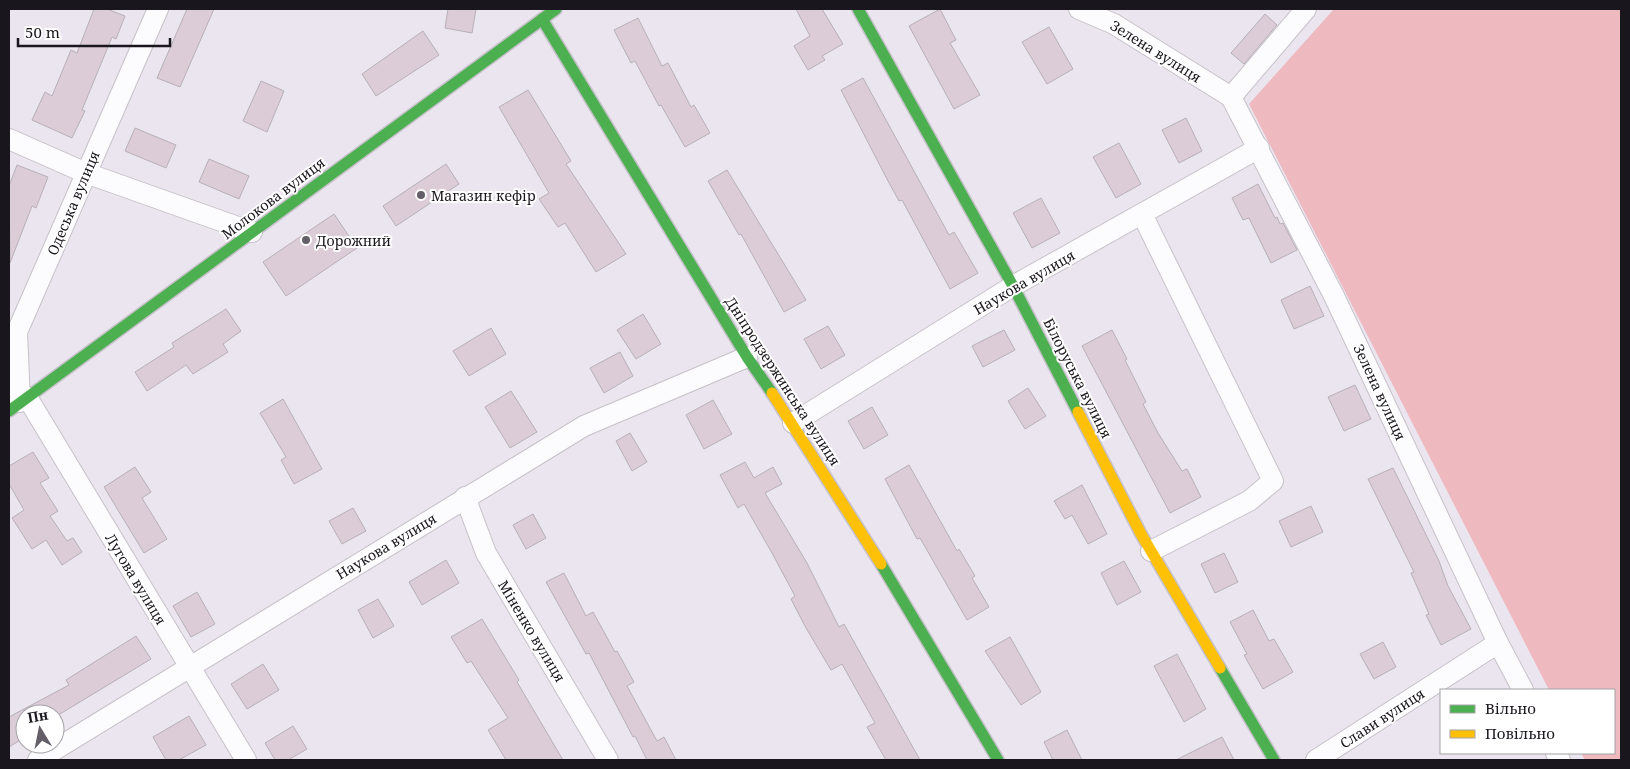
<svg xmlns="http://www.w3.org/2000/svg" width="1630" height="769" font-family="'Noto Serif',serif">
<rect width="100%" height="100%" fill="#ebe5f0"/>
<polygon fill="#efb9c0" points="1334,9 1621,9 1621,760 1585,760 1581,753 1614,753 1614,690 1549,690 1249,104"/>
<g fill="#dcccd8" stroke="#b7b0b7">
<polygon points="94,9 107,9 125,16 116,39 112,37 82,110 85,111 72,138 32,120 45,92 52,96 71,50 77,53"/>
<polygon points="187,9 214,9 180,87 157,78"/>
<polygon points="448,9 476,9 472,33 445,28"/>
<polygon points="796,9 822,9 843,44 822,56 825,60 808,70 794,46 810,36"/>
<polygon points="940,9 956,40 950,43 980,95 954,109 909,26"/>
<polygon points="1265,14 1277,25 1244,64 1231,53"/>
<polygon points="638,18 662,66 668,63 691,107 694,105 710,133 685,147 661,105 659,106 635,61 631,63 614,30"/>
<polygon points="1049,27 1073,69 1047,84 1022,42"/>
<polygon points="423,31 439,55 376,96 362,74"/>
<polygon points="863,78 949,235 954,232 978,273 950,289 902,200 899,201 888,181 841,90"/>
<polygon points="261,81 284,91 267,132 243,121"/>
<polygon points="528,90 571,161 566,164 626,254 596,272 565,223 558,227 539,199 549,193 499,107"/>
<polygon points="1186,118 1202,151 1179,163 1162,130"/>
<polygon points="135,128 176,145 166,168 125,151"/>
<polygon points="1119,143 1141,184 1116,198 1093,157"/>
<polygon points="209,159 249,176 239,199 199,182"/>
<polygon points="446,164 459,184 396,226 383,206"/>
<polygon points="17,165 48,177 36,208 32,206 10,263 9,186"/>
<polygon points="727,170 806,300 784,312 741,234 739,235 708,181"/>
<polygon points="1258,184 1275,218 1277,217 1280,224 1283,223 1297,250 1271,263 1249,218 1243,220 1232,198"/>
<polygon points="1041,198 1060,233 1032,248 1013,213"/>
<polygon points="334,214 357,248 286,296 263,262"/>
<polygon points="1310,286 1324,316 1294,329 1281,300"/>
<polygon points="226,309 241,331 223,344 228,352 193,374 186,365 147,391 135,372 174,347 172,343"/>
<polygon points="643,314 661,344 636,359 617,330"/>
<polygon points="828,326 845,355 821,369 804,339"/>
<polygon points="491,328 506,354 469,376 453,351"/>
<polygon points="1004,330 1015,350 983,367 972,346"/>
<polygon points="1112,330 1127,359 1125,360 1146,402 1143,404 1158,433 1182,471 1187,469 1201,497 1170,513 1082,346"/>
<polygon points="620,352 633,376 604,393 590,368"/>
<polygon points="1355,385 1371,419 1344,431 1328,397"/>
<polygon points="1028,388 1046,416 1025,429 1008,401"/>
<polygon points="511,391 537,432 510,448 485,407"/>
<polygon points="283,399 322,469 294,484 281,460 286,457 260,413"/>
<polygon points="713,400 732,434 704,449 686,415"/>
<polygon points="872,407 888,435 864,449 848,421"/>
<polygon points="630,433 647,462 632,471 616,441"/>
<polygon points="33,452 49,478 40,483 58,511 50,516 67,541 73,538 82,552 62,565 46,540 32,549 12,518 24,510 9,484 9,466"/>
<polygon points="745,462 754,478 773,467 782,484 765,493 807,563 839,627 844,624 920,760 886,760 867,727 875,723 842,664 831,670 806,628 791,599 795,596 772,553 744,504 738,508 720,475"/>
<polygon points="909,465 957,551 959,549 975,576 972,578 989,607 967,620 920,538 917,539 885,479"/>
<polygon points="135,467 151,492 142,498 167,539 144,553 104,487"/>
<polygon points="1393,468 1439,561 1448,586 1471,629 1441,645 1426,615 1429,614 1411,573 1414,572 1368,479"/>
<polygon points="1082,485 1107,534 1088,544 1072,515 1065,519 1054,501"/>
<polygon points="1311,506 1323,532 1291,547 1279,521"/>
<polygon points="353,508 366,531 342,544 329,521"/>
<polygon points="533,514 546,538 526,549 513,525"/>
<polygon points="1224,553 1238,582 1215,593 1201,564"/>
<polygon points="446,560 459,583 422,605 409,582"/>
<polygon points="1124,561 1141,592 1117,605 1101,573"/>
<polygon points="564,573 586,616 593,612 615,652 617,651 634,682 627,686 657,741 664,737 676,760 647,760 635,736 633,737 589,653 586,654 546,582"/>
<polygon points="197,592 215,624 191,637 173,606"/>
<polygon points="378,599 394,626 373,638 358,610"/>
<polygon points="1253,610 1269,641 1274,639 1293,672 1263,689 1244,655 1247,654 1230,622"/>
<polygon points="482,619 519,680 517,682 563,760 506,760 488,730 508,718 471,661 467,663 451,637"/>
<polygon points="136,636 151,659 55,717 55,714 25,714 25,737 9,747 9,717 69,685 66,680"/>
<polygon points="1010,637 1041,692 1021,705 985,651"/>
<polygon points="1383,642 1396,667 1374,679 1360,654"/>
<polygon points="1177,654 1206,709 1184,722 1154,666"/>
<polygon points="263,664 279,690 247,709 231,684"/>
<polygon points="189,716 206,745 179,760 166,760 153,737"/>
<polygon points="293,726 307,749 288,760 275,760 265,743"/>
<polygon points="1067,730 1082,760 1053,760 1044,742"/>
<polygon points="1222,737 1234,760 1176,760"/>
</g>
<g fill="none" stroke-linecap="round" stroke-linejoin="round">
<defs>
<g id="street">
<polyline points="1079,9 1114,24 1231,97"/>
<polyline points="1306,9 1231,97 1334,296 1498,643 1523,690"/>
<polyline points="9,139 86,173 252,232"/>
<polyline points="1142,214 1273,481 1249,501 1151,551"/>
<polyline points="27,397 246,760"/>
<polyline points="20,402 17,332 158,9"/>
<polyline points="793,423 1013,286 1259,148"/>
<polyline points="465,497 486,553 608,760"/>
<polyline points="1556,753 1560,760"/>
<polyline points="38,760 584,426 747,357"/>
<polyline points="1316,760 1498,643"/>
</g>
<g id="fast">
<polyline points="858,9 1013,286 1078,412"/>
<polyline points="542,19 747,357 772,393"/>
<polyline points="9,411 556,9"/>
<polyline points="881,564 998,760"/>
<polyline points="1220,668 1274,760"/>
</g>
<g id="slow">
<polyline points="772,393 881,564"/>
<polyline points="1078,412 1141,534 1220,668"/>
</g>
</defs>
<use href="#street" stroke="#c6c1c9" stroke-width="22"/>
<use href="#fast" stroke="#c6c1c9" stroke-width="14"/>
<use href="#slow" stroke="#c6c1c9" stroke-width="14"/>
<use href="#street" stroke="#fcfbfd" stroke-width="20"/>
<use href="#fast" stroke="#4caf50" stroke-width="11"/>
<use href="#slow" stroke="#ffc107" stroke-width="11"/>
</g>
<g fill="#635e67" stroke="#fff" stroke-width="2">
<circle cx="421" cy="195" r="5"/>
<circle cx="306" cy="240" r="5"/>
</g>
<g text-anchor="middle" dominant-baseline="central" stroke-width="4" stroke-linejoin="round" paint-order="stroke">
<g font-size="14" fill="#1a161d" stroke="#fff">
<text transform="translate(1156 51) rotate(32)">Зелена вулиця</text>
<text transform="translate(273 198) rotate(-37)">Молокова вулиця</text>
<text transform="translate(73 203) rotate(-67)">Одеська вулиця</text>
<text transform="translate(1024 282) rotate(-30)">Наукова вулиця</text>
<text transform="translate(1078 378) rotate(63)">Білоруська вулиця</text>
<text transform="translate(783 381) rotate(57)">Дніпродзержинська вулиця</text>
<text transform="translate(1380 392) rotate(65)">Зелена вулиця</text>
<text transform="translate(386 546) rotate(-31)">Наукова вулиця</text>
<text transform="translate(136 579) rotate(59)">Лугова вулиця</text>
<text transform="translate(532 631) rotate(59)">Міненко вулиця</text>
<text transform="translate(1382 718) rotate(-33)">Слави вулиця</text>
</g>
<g font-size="14" fill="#1a161d" stroke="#fff" text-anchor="start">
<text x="431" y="195">Магазин кефір</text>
<text x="316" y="240">Дорожний</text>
</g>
</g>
<rect width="1630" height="769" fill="none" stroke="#1a161d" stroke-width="20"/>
<rect x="1440" y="689" width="175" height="65" fill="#ffffff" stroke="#a3a2a5"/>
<rect x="1450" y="705" width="25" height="8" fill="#4caf50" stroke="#a3a2a5"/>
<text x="1485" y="714" font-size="15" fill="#1a161d">Вільно</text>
<rect x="1450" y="730" width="25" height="8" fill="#ffc107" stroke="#a3a2a5"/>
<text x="1485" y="739" font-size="15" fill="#1a161d">Повільно</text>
<g transform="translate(40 729) rotate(350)"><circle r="24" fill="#ffffff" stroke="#a3a2a5"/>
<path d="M0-4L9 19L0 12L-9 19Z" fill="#635e67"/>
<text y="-8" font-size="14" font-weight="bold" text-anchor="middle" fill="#1a161d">Пн</text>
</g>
<path d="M18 38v8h152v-8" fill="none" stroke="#1a161d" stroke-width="2.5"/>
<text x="25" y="38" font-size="15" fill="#1a161d" stroke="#ffffff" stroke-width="4" paint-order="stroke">50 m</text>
</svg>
